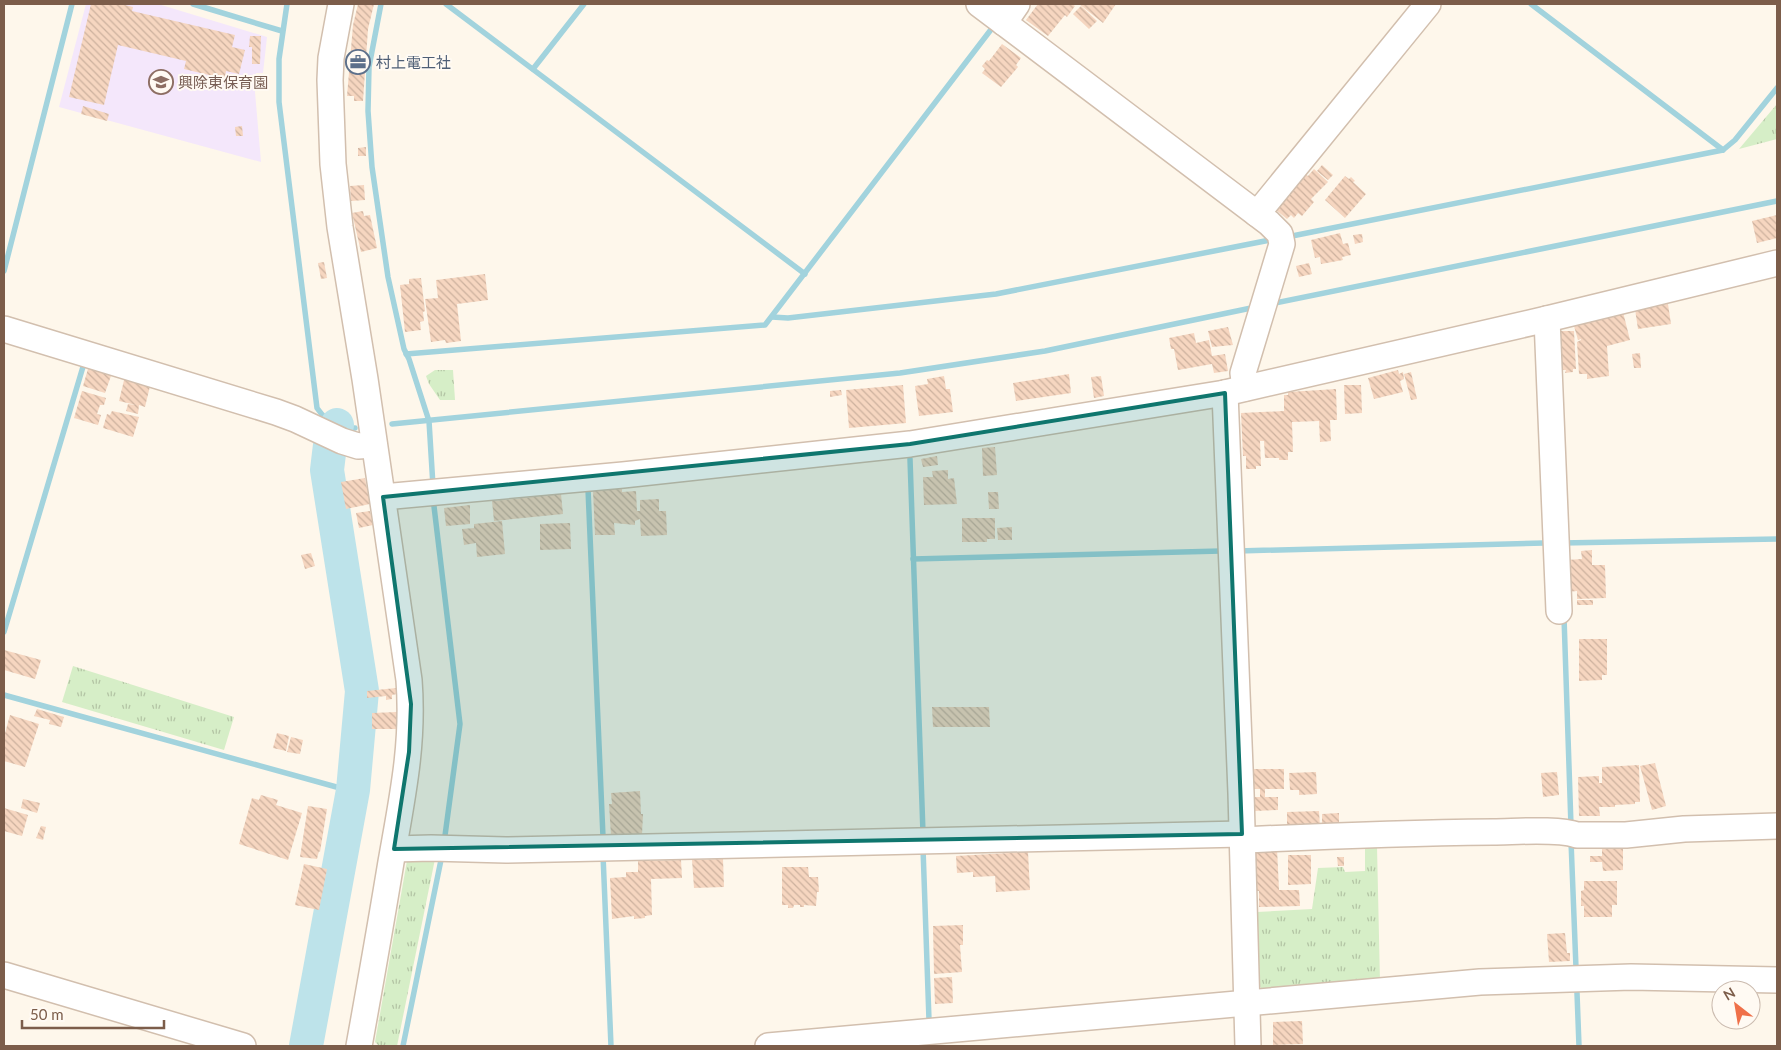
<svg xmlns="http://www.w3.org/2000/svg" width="1781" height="1050" font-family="Lato,'Noto Sans JP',sans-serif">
<defs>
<pattern id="grass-tufts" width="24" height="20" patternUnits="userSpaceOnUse" patternTransform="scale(1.25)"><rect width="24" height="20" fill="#d6eec7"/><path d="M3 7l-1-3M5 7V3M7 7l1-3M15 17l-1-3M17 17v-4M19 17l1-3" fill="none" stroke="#b3c4a4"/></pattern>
<pattern id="building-back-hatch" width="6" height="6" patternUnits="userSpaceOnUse" patternTransform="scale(1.25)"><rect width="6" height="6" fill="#f6d6c0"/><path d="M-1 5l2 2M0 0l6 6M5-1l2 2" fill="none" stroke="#ccb19e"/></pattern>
</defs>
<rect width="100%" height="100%" fill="#fef7eb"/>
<polygon fill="#f4e7fb" points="86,4 158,4 267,37 263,73 256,73 255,92 261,162 59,107"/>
<g fill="url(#grass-tufts)">
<polygon points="1777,104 1777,139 1739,149"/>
<polygon points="435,370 453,370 455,400 440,400 429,384 426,376"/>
<polygon points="73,666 234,717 224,750 62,702"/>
<polygon points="1377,846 1380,982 1263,991 1259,985 1257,912 1312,909 1318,868 1343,867 1345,872 1365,871 1365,847"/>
<polygon points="436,854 397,1046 379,1046 375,1042 408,855"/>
</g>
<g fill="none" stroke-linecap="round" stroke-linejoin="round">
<g stroke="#a2d3dd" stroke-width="5.5">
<polyline points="193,4 282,31"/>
<path d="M287 4 279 59V102L317 408C327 422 337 430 355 428"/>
<polyline points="381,4 369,67 368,111 372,167 388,277 404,349 409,359 429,421 433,486"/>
<polyline points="446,4 805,274"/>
<polyline points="1531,4 1723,150"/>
<polyline points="533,69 584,4"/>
<polyline points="1287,237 1723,150 1735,140 1777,88"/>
<polyline points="4,271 72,4"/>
<polyline points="1270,304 1777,201"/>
<polyline points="772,317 788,318 996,294 1275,239"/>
<polyline points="406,354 765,325 996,23"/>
<polyline points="392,424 900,373 1045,351 1256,307"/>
<polyline points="910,459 923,833"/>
<polyline points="588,489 603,837"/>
<polyline points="433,498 460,724 444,843"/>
<polyline points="1562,543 1777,539"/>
<polyline points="1238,551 1544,543"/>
<polyline points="913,559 1221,551"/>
<polyline points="1564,617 1571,826"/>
<polyline points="4,632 85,360"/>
<polyline points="4,695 340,788 353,790"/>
<polyline points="1571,841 1576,968"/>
<polyline points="923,848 929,1020"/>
<polyline points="603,855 611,1046"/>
<polyline points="1577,993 1579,1046"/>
<polyline points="403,1046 442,855"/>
</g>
<polyline stroke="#bde3ea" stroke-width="34" points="306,1046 353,790 362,691 327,470 330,445 337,425"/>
</g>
<g fill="url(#building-back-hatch)">
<polygon points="91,4 121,4 133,7 132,11 235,35 232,47 245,50 239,74 226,71 225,79 184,69 186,61 118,45 104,105 69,97"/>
<polygon points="358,4 374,4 368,29 363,101 354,101 354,96 347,96 353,25"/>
<polygon points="1038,4 1072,4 1075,6 1067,17 1065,15 1048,36 1026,20"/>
<polygon points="1079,4 1116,4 1103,23"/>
<polygon points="1081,6 1097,21 1089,29 1073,14"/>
<polygon points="250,36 261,36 260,64 252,64 252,47 249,47"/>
<polygon points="1002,44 1021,58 1016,65 1018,67 1001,87 982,73 985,69 982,66 987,60 989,61"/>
<polygon points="83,106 109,114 107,121 81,114"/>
<polygon points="242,126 243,136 236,136 235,127"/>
<polygon points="366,147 366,156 358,156 358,148"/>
<polygon points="1322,165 1333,175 1328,180 1317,171"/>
<polygon points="1314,169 1328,182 1311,199 1314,202 1302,216 1298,213 1294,218 1291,215 1287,219 1276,210 1303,173 1308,176"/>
<polygon points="1345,176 1349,179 1351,177 1355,181 1353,182 1366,194 1345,218 1325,200"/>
<polygon points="364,185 365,200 351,201 350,186"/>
<polygon points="363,211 364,216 370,215 377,248 361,252 352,213"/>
<polygon points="1777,215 1777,238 1757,243 1752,221"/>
<polygon points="1340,233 1343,244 1348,243 1351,255 1342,257 1343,260 1321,264 1320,257 1315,258 1311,240"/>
<polygon points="1362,234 1363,242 1355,244 1353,235"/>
<polygon points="324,262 327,278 321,279 318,263"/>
<polygon points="1309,263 1312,274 1299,277 1296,266"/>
<polygon points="485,274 488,300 457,304 461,341 446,343 445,340 431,342 425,299 438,298 436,280"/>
<polygon points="421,278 425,311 423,312 424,321 420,322 421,330 405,332 400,285 409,284 409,279"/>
<polygon points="1668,304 1671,324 1638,329 1635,309"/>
<polygon points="1623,312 1630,340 1607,346 1609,376 1587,379 1587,374 1579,374 1577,342 1581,340 1581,339 1578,340 1574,326 1578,326 1577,324"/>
<polygon points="1228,327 1233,345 1212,347 1208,331"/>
<polygon points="1559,331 1574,331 1576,369 1573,369 1573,372 1565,373 1566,370 1560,370"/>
<polygon points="1194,333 1196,343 1209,340 1212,356 1225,354 1228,371 1214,373 1212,364 1178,370 1174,349 1171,349 1169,338"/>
<polygon points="1640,353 1641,368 1634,368 1632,354"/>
<polygon points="90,362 112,373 105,393 83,386"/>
<polygon points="1398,370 1399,374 1403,372 1404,379 1400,381 1403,392 1374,399 1368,378"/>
<polygon points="1411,372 1417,399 1411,400 1404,374"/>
<polygon points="1069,374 1071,393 1016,401 1013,383"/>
<polygon points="125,376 151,382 145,407 139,405 138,414 126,411 128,404 136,405 119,401"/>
<polygon points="944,376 946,389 950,389 953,412 919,416 915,386 928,384 927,379"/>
<polygon points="1101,376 1104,396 1094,398 1091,377"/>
<polygon points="903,385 906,423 849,428 846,390"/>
<polygon points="1344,385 1361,385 1362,413 1345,414"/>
<polygon points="1336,389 1337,420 1330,420 1331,441 1320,442 1319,421 1292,422 1293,452 1288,452 1288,460 1279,460 1279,458 1265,458 1264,441 1260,441 1261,466 1256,466 1256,469 1246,469 1246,456 1243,456 1241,413 1284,411 1284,395 1288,395 1288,392"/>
<polygon points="841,390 842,395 830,397 830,391"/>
<polygon points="82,391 106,398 104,405 100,405 97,414 101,415 98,425 74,418"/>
<polygon points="112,411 139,417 133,437 103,428 107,414 110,415"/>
<polygon points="995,447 997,475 983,476 982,448"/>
<polygon points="937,456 938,465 923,467 921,459"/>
<polygon points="948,470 948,479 954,478 957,504 924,505 923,477 933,477 932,471"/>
<polygon points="365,478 370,504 346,509 341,482"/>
<polygon points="622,488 622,492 636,491 637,511 640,511 640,500 659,499 659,511 666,511 667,535 641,536 640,519 635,521 635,525 614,523 615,535 595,535 593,490"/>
<polygon points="988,492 998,492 999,509 989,509"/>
<polygon points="561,494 563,514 494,521 492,501"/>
<polygon points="470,505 470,524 446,526 444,508"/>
<polygon points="370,511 373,525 359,528 356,513"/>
<polygon points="962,518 995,518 995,539 987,539 987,542 962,542"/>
<polygon points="502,521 505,554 477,557 476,543 464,545 462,529 474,528 474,524"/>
<polygon points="570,523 571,549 540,550 540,524"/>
<polygon points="1012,527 1012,540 998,540 997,528"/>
<polygon points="1592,550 1592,565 1605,565 1606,598 1577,599 1577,591 1567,592 1566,560 1582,559 1581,551"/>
<polygon points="311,553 315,566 305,569 301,555"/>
<rect x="1577" y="600" width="16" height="5"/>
<polygon points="1579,639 1607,639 1607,675 1602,675 1602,680 1579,681"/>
<polygon points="4,650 41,660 35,679 4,670"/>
<polygon points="396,688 397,694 392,695 392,699 386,700 386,696 367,698 367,691"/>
<polygon points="932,707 989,707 990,727 933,727"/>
<polygon points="37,709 64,717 61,727 49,724 50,720 34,716"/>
<polygon points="397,712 398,729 372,729 372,713"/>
<polygon points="10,715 39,724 25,767 4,761 4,737"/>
<polygon points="277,733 289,736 286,751 273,748"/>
<polygon points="291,737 303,740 300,754 287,752"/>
<polygon points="1655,763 1666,806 1652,810 1640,766"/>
<polygon points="1639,765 1640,802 1635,802 1635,804 1615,805 1615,807 1599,807 1600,816 1579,816 1578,777 1599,776 1599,783 1602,783 1602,767"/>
<polygon points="1254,769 1284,769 1284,789 1265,789 1265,797 1278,797 1278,810 1254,811 1254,797 1260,797 1260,789 1254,789"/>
<polygon points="1316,772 1317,794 1299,795 1299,790 1290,790 1289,773"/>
<polygon points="1557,772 1559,795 1543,797 1541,773"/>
<polygon points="640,791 641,814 643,814 642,835 611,836 609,804 612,804 611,793"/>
<polygon points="261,795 278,800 276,805 302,813 288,860 239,844 252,798 259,800"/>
<polygon points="23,799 40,803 37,813 21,808"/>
<polygon points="308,806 327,809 320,852 319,851 317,859 300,857"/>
<polygon points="4,808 28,815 22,836 4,831"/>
<polygon points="1319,811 1320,827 1287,828 1287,812"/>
<polygon points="1339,813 1339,827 1322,828 1322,814"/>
<polygon points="41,826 46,827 43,840 36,838"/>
<polygon points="1602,845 1623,845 1623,870 1603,871 1602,862 1590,862 1590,856 1602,856"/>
<polygon points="1277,848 1279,890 1299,890 1300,906 1259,907 1259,891 1256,891 1255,849"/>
<polygon points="1028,852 1030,890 996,892 995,876 973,877 973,872 957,873 956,856"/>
<polygon points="1288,855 1311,855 1311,884 1288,885"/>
<polygon points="1337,857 1344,857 1344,866 1338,866"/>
<polygon points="723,859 724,887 694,888 692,860"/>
<polygon points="681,860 682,878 651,879 652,915 645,916 645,918 634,919 634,916 612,919 610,878 626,877 626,872 638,872 638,861"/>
<polygon points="304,864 327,869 319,910 295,905"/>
<polygon points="782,867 808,867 809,877 818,877 819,892 817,892 816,906 804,905 804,907 800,907 800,905 794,905 793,908 788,908 788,905 782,905"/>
<polygon points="1584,881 1617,881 1617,905 1612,905 1612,917 1584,917 1584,906 1581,906 1581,891 1584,890"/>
<polygon points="963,925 963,945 960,945 962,972 934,974 933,926"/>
<polygon points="1565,933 1567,953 1570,953 1570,961 1549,962 1547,934"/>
<polygon points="952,977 953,1003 935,1004 934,978"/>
<polygon points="1302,1021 1303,1044 1273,1045 1273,1022"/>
</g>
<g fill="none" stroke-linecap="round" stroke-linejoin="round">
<defs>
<g id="minor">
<path d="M341 4 331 58 330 80 333 164 340 227 365 379 409 680C414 744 402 799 391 862 381 923 370 985 359 1046"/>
<polyline points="979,4 1269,223 1280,234 1282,244 1243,373 1245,388"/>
<polyline points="1004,23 1017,4"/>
<polyline points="1257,214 1428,4"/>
<polyline points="1547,319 1559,611"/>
<polyline points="4,329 276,412 295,419 342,441 358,446 374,445"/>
<polyline points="1225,393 1241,793 1248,1046"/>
<polyline points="383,497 623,475 910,444 1225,393 1547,319 1777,263"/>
<path d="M1242 840C1326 836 1409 833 1493 832 1514 832 1558 828 1577 835H1626L1684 829 1777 826"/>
<polyline points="394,849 431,848 506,850 1242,834"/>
<polyline points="4,975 243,1046"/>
<polyline points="768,1046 1480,982 1631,977 1777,980"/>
</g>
</defs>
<use href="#minor" stroke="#d2bfae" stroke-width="28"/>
<use href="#minor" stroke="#fff" stroke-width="25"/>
</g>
<path fill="#0f766e" fill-opacity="0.2" stroke="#0f766e" stroke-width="4" stroke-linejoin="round" d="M1225 393 1242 834 394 849 409 752 411 704 383 497 910 444Z"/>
<defs>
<symbol id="office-ring" viewBox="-11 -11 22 22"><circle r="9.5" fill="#fffaf3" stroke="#5c6f8a" stroke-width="1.5"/><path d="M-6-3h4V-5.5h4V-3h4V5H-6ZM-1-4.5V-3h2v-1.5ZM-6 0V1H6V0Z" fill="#5c6f8a"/></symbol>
<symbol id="school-ring" viewBox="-11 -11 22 22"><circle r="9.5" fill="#fffaf3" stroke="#8d6e63" stroke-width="1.5"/><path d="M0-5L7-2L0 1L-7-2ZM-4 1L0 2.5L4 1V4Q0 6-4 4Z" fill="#8d6e63"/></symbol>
</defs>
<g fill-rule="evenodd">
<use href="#office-ring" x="344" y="48" width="28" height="28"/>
<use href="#school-ring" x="147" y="68" width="28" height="28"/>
</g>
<g text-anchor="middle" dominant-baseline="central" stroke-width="4" stroke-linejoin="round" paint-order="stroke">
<g font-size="15" fill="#4e5e75" stroke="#fffaf3" text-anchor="start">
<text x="376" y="62">村上電工社</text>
</g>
<g font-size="15" fill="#785e54" stroke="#fffaf3" text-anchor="start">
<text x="178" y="82">興除東保育園</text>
</g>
</g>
<rect width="1781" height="1050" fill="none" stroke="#7c5d4a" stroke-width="10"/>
<g transform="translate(1736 1005) rotate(329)"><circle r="24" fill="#fffaf3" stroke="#cbbbaf"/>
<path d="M0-4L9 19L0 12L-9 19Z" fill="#ef7049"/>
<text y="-8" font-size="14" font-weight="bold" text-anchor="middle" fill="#7c5d4a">N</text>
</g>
<path d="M22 1020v8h142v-8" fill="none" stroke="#7c5d4a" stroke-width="2.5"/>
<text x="30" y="1020" font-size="15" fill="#7c5d4a" stroke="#fffaf3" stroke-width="4" paint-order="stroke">50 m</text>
</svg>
